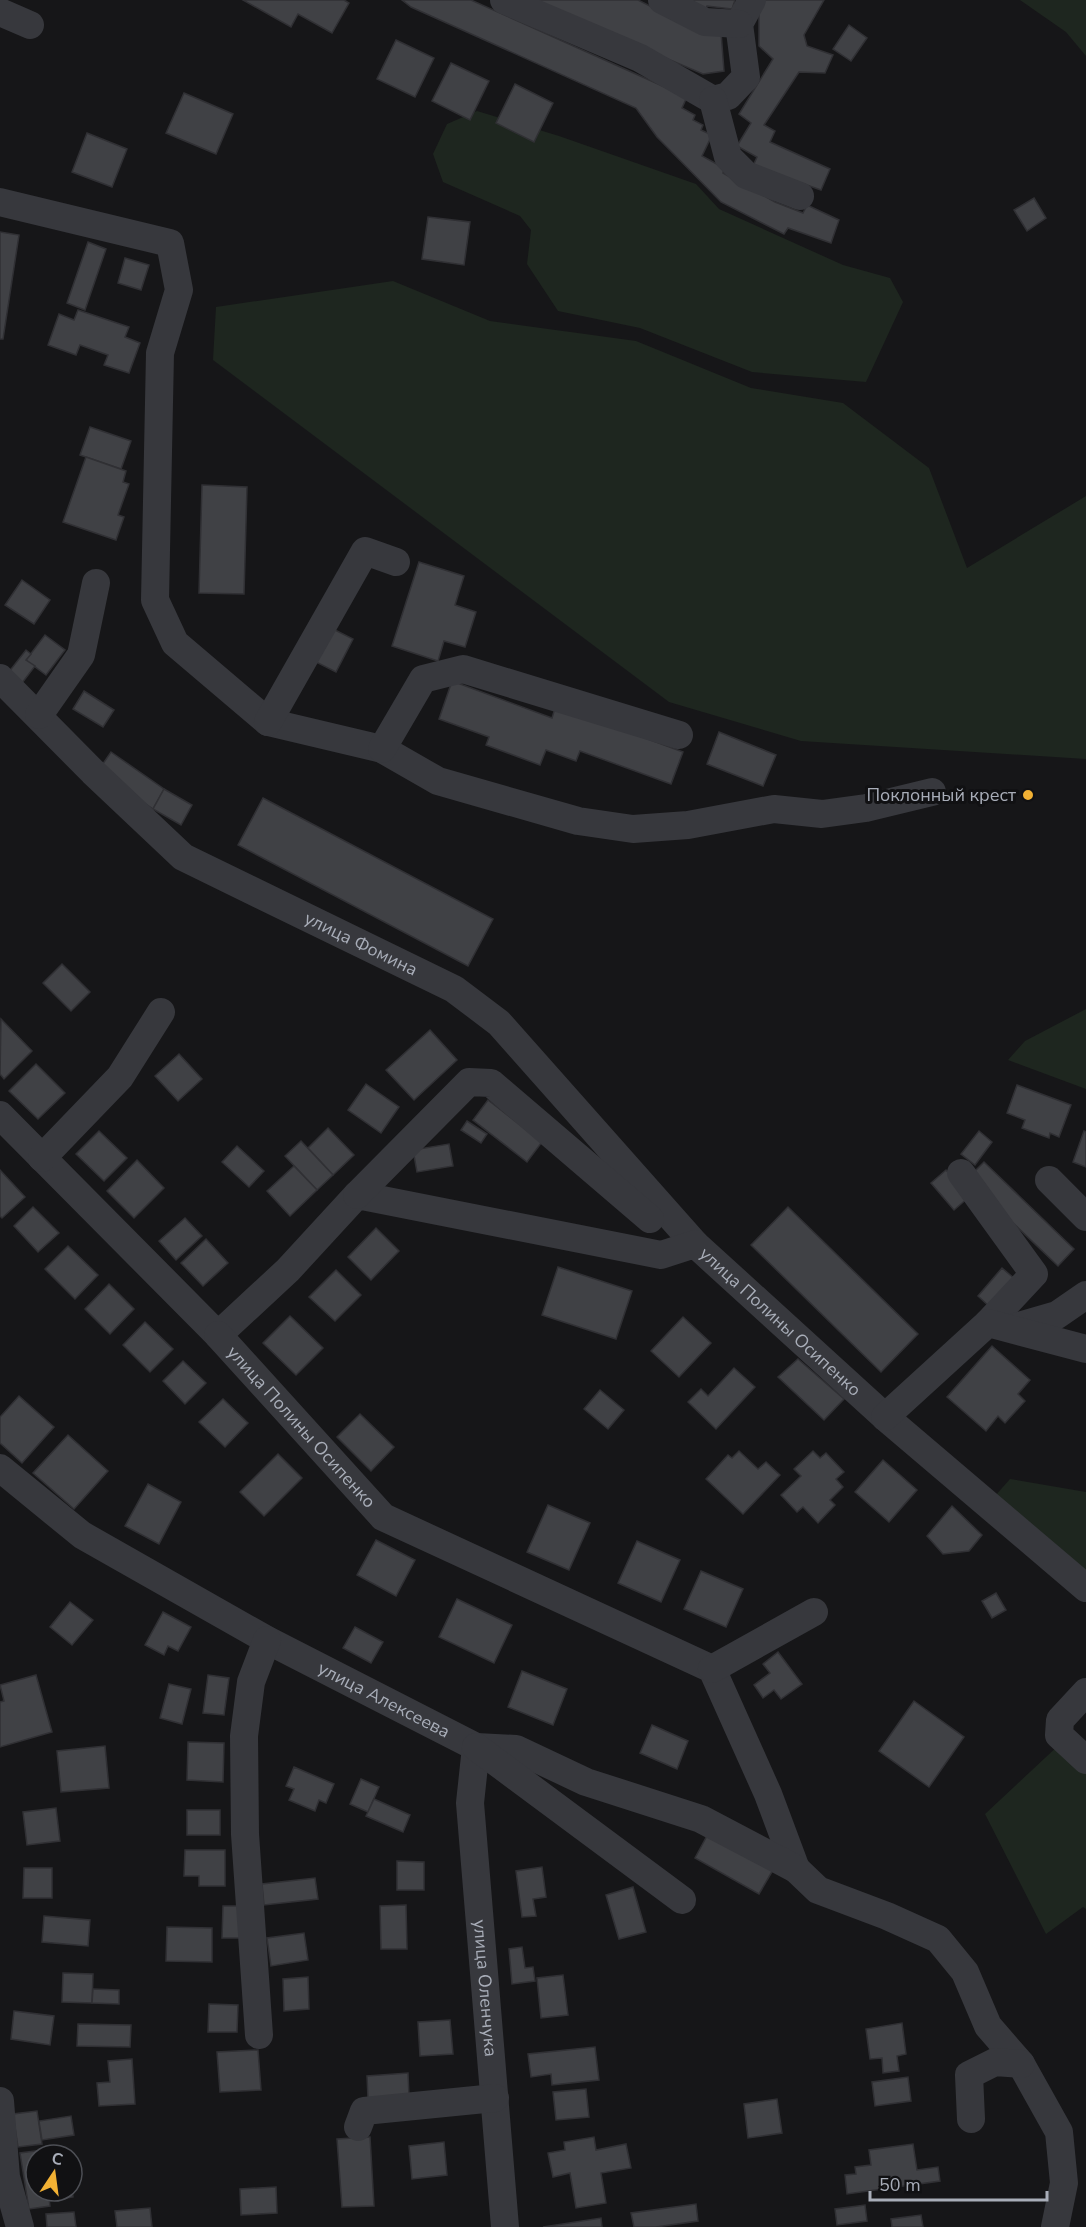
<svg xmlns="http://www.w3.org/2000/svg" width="1086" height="2227" font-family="'Nunito Sans',sans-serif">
<rect width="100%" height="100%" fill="#161618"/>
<g fill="#1e261f">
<polygon points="1020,0 1086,0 1086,56 1066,32"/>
<polygon points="477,111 559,136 696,184 719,209 843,265 890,278 903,302 866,382 752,372 640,328 558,311 527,264 531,230 520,216 443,182 433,154 447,124"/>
<polygon points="393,281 490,321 636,341 751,388 843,403 929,468 967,568 1086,496 1086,759 801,741 669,702 213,360 216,307"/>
<polygon points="1086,1009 1086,1089 1008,1060 1025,1041"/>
<polygon points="1010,1479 1086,1492 1086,1575 995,1496"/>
<polygon points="1061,1743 1086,1768 1086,1909 1083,1907 1046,1934 985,1814"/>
</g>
<g fill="#404145" stroke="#303034" stroke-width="1.5">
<polygon points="243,0 344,0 349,3 332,33 298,14 291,27"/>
<polygon points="402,0 471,0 687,97 682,108 695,115 693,120 703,125 701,130 712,135 702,156 724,168 723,173 775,202 803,213 807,205 839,220 831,243 788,228 784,234 721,202 657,137 636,108 411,7"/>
<polygon points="529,0 638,0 702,32 721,32 724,71 703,74"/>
<polygon points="681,0 735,0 732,9 707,6 705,12"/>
<polygon points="762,0 824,0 804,35 807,46 833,55 825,73 799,72 764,125 775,131 770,142 830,169 821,190 753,166 757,157 737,146 751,123 739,114 773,59 759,46 759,5"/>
<polygon points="849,25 867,38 851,61 833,49"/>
<polygon points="396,40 434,58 415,97 377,79"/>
<polygon points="451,63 489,81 470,120 432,101"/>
<polygon points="515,84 553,103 534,142 496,123"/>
<polygon points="184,93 233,114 216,154 166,133"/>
<polygon points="87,133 127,149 112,187 72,172"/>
<polygon points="1034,198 1046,218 1027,231 1014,210"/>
<polygon points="428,217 470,222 464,265 422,259"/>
<polygon points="0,232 19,235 3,339 0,339"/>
<polygon points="88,242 106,249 85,310 67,303"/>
<polygon points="125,258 149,265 141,290 118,283"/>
<polygon points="78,310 129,327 125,337 140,343 129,373 104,365 108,355 80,345 76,355 48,345 59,314 74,320"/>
<polygon points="90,427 131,441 121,469 80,455"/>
<polygon points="86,457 126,471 123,482 129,484 118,515 124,517 116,540 63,522"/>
<polygon points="202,485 247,487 244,594 199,593"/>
<polygon points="419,562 464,576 455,605 476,612 465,647 444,641 438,661 392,646"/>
<polygon points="22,580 50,600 34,624 5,605"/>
<polygon points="333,629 353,639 336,672 316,662"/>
<polygon points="45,635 65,650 46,675 26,660"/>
<polygon points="26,650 31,654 26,660 35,666 22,683 8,673"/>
<polygon points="452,681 552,718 556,705 683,752 671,784 580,751 576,761 546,750 540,765 486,745 489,737 439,719"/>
<polygon points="84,691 114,710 103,727 73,709"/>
<polygon points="719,732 776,755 763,786 707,764"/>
<polygon points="111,752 164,789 153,809 98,771"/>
<polygon points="164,789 192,805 181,825 153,809"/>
<polygon points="263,798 493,919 468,966 238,845"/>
<polygon points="62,964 90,992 71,1011 43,983"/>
<polygon points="1,1019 32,1051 4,1079 0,1074"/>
<polygon points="430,1030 457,1060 414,1100 386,1070"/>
<polygon points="179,1054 202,1079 178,1101 155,1076"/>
<polygon points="36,1064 65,1093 38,1119 9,1091"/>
<polygon points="366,1084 399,1107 381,1133 348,1110"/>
<polygon points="1017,1085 1071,1105 1059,1137 1050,1133 1049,1138 1022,1128 1025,1120 1007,1113"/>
<polygon points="488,1100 542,1142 527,1162 473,1120"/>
<polygon points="467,1121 487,1134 481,1143 461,1130"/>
<polygon points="328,1128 354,1155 333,1175 308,1148"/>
<polygon points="99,1131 127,1158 104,1181 76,1154"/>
<polygon points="979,1131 992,1142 975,1165 961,1154"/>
<polygon points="1084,1131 1086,1132 1086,1167 1073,1162"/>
<polygon points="301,1141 333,1175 317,1190 285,1156"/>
<polygon points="449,1144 453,1166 417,1172 413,1150"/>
<polygon points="237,1146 264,1171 249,1187 222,1162"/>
<polygon points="137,1160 164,1188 134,1218 107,1191"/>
<polygon points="984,1162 1074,1249 1058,1266 967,1179"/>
<polygon points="294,1166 317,1190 290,1216 267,1191"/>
<polygon points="0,1170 25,1197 2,1218 0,1216"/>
<polygon points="946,1170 969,1197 954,1210 931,1183"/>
<polygon points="33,1207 59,1233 38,1252 14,1226"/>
<polygon points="788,1207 918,1334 881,1372 751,1245"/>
<polygon points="185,1218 202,1236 176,1260 159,1241"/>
<polygon points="376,1228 399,1251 371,1280 348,1257"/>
<polygon points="206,1239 228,1263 203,1286 181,1263"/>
<polygon points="68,1246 98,1275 75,1299 45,1269"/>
<polygon points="558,1267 632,1291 616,1339 542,1315"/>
<polygon points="1002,1268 1016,1280 991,1308 978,1296"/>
<polygon points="336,1270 361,1295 335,1321 309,1297"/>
<polygon points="109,1284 134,1309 110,1334 85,1309"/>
<polygon points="290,1316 323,1348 296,1375 263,1343"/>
<polygon points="683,1317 711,1343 679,1377 651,1351"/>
<polygon points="145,1322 173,1349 150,1372 123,1345"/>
<polygon points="992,1346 1030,1380 1018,1394 1025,1401 1005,1423 998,1416 986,1431 947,1397"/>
<polygon points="798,1359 844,1399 824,1420 778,1377"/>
<polygon points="183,1361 206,1383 185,1404 163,1381"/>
<polygon points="734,1368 755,1387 716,1429 688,1402 701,1389 708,1396"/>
<polygon points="600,1390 624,1410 608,1429 584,1409"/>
<polygon points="19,1396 54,1427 22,1463 0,1443 0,1417"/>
<polygon points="223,1399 248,1423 225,1447 199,1422"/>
<polygon points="360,1414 394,1447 371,1471 337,1437"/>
<polygon points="68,1435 108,1471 74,1509 33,1473"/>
<polygon points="739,1451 758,1469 766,1462 780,1475 743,1514 706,1479 728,1455 732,1458"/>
<polygon points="813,1451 820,1458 826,1453 844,1472 836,1479 843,1487 830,1500 835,1505 818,1523 803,1507 797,1512 781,1495 801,1476 794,1469"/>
<polygon points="278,1454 302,1478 264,1516 240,1492"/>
<polygon points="883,1460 917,1490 889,1522 855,1492"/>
<polygon points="148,1484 181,1502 159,1544 125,1526"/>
<polygon points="548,1505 590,1523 569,1570 527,1552"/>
<polygon points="952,1506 982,1535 969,1551 943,1554 927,1536"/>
<polygon points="376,1540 415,1560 396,1596 357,1575"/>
<polygon points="637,1541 680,1560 661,1602 618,1583"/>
<polygon points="701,1571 743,1589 726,1627 684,1609"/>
<polygon points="996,1593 1006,1610 992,1618 982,1601"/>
<polygon points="457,1599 512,1625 494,1663 439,1637"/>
<polygon points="70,1602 93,1620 72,1645 50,1627"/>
<polygon points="163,1612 191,1627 178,1651 168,1646 164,1655 145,1645"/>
<polygon points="355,1627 383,1642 371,1663 343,1648"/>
<polygon points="778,1652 802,1684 781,1699 774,1690 763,1698 754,1685 770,1673 763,1664"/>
<polygon points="522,1671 567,1689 553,1725 508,1707"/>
<polygon points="36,1675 52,1732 0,1747 0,1702 4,1701 0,1685"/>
<polygon points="208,1675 229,1678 224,1715 203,1713"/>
<polygon points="169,1684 191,1689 182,1724 160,1718"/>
<polygon points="914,1701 964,1737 929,1787 879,1751"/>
<polygon points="652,1725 688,1741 677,1769 640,1753"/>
<polygon points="188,1742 224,1743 223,1782 187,1780"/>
<polygon points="105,1746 109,1788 61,1792 57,1751"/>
<polygon points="294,1767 334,1784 326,1803 319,1800 315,1811 289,1800 294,1789 286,1786"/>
<polygon points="361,1779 379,1787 368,1812 350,1804"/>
<polygon points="374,1799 410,1815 403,1832 366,1816"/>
<polygon points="56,1808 60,1841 27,1845 23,1812"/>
<rect x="187" y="1810" width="33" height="25"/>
<polygon points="708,1834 773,1870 759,1894 695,1858"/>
<polygon points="185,1850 225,1850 225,1886 199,1886 199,1876 184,1876"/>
<polygon points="397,1861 424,1862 424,1890 397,1890"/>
<polygon points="542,1867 546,1897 533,1899 536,1916 522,1917 516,1871"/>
<polygon points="24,1868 52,1868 52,1898 23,1898"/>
<polygon points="315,1878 318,1899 264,1905 262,1884"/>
<polygon points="633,1887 646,1932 619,1939 606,1895"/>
<polygon points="406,1905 407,1949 381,1949 380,1906"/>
<polygon points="223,1906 243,1906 243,1938 222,1938"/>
<polygon points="44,1916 90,1920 88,1946 42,1942"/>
<polygon points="167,1927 212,1928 212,1962 166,1961"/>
<polygon points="304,1933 308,1960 271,1966 267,1938"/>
<polygon points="522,1947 525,1968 533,1967 535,1981 512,1984 509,1949"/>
<polygon points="63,1973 93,1974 92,2003 62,2002"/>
<polygon points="563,1975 568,2015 541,2018 537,1978"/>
<polygon points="308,1977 309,2009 284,2011 283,1979"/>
<polygon points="93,1989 119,1990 119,2004 92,2003"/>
<polygon points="209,2004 238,2005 237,2032 208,2032"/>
<polygon points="14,2011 54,2016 50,2045 11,2039"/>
<polygon points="450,2020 453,2054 420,2056 418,2022"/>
<polygon points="902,2023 906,2054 897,2056 899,2071 883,2073 882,2058 870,2059 866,2029"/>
<polygon points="78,2024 131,2025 130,2047 77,2046"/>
<polygon points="595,2047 599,2080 552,2085 551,2074 531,2077 528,2054"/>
<polygon points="258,2050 261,2090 220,2092 217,2052"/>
<polygon points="132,2059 135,2104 99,2106 97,2083 110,2082 108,2061"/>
<polygon points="408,2073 409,2096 368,2099 367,2076"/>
<polygon points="908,2077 911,2101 875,2106 872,2082"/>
<polygon points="586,2089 589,2117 556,2120 553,2092"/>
<polygon points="777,2099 782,2133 748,2138 744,2104"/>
<polygon points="37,2111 42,2144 18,2147 13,2114"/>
<polygon points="71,2116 74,2135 42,2140 39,2121"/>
<polygon points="370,2137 374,2206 342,2207 337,2139"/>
<polygon points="594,2137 596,2150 626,2144 631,2168 601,2173 606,2203 576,2208 570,2173 553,2177 548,2153 565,2150 564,2142"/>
<polygon points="444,2142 447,2175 412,2179 409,2146"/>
<polygon points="913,2144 917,2170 938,2167 940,2181 847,2194 845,2175 856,2174 855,2167 871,2165 869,2150"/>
<polygon points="42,2150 43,2155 36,2155 36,2191 48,2191 50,2206 29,2209 20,2153"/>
<polygon points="276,2187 277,2213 241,2215 240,2189"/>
<polygon points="72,2190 73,2197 50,2201 48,2191"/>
<polygon points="696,2204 698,2221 656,2227 634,2227 631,2213"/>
<polygon points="865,2205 867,2221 837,2225 835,2209"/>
<polygon points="150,2208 152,2227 117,2227 115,2211"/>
<polygon points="74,2212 76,2227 47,2227 46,2214"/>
<polygon points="921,2215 923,2227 892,2227 891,2219"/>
<polygon points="601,2218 602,2227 543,2227"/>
</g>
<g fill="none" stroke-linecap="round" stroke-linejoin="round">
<g stroke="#37383d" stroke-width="28">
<polyline points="504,0 640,58 713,100 728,96 746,77 739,24 752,0"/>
<polyline points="662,0 705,22 739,24"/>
<polyline points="0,12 30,25"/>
<polyline points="713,100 728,157 746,175 800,196"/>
<polyline points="0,202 170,243 179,290 160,353 155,600 175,643 268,722 382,749 438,781 578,821 633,829 688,825 774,809 822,814 866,808 932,792"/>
<path id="s1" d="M0 678 93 772 183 857 454 989 499 1023 695 1244"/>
<polyline points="39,715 81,655 96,583"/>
<polyline points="268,722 365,551 396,562"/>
<polyline points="382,749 423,679 463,669 679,735"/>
<path id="s2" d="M0 1115 218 1335 288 1270 357 1195 661 1255 695 1244 885 1417 1086 1588"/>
<polyline points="42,1158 120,1077 161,1012"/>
<polyline points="961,1173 1034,1274 988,1323"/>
<polyline points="1049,1180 1086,1217"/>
<polyline points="357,1195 469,1082 491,1083 650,1219"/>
<polyline points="1012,1328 1057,1315 1086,1295"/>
<path id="s3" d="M218 1335 383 1517 712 1669 768 1794 796 1869"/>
<polyline points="885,1417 988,1323 1086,1349"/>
<path id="s4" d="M0 1468 82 1535 267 1640 476 1747 516 1749 586 1782 701 1819 796 1869 818 1890 887 1916 938 1939 965 1972 988 2026 1021 2064 1059 2132 1064 2183 1055 2227"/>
<polyline points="712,1669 814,1612"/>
<polyline points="1086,1692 1060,1720 1059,1735 1086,1760"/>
<path id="s5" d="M476 1747 470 1803 505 2227"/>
<polyline points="476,1747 682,1900"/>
<polyline points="259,2035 245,1834 244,1736 251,1682 267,1640"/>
<polyline points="0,2101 6,2177 20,2227"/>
<polyline points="971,2119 969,2075 995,2062 1021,2064"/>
<polyline points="358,2127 364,2111 495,2098"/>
</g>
</g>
<circle fill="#f2b134" stroke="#111113" stroke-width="2" cx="1028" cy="795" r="6"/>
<g text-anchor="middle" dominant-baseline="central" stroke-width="6" stroke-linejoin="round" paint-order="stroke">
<g font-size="18" fill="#a8adb8" stroke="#111113" text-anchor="end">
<text x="1016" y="795">Поклонный крест</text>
</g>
<g font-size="18" fill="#a8adb8" stroke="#111113">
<text stroke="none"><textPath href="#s1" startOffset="454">улица Фомина</textPath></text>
<text stroke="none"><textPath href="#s2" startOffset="968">улица Полины Осипенко</textPath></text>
<text stroke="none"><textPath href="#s3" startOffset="124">улица Полины Осипенко</textPath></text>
<text stroke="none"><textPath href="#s4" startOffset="450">улица Алексеева</textPath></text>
<text stroke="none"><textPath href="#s5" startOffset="242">улица Оленчука</textPath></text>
</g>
</g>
<g transform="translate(54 2173) rotate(13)"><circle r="28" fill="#111113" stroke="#4d4f55" stroke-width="1.5"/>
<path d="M0-4.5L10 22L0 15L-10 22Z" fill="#f2b134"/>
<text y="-9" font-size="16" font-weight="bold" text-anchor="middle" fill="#a8adb8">С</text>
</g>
<path d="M870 2191v9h177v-9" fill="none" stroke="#a8adb8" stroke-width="3"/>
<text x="879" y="2191" font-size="18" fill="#a8adb8" stroke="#111113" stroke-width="4.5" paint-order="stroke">50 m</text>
</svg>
